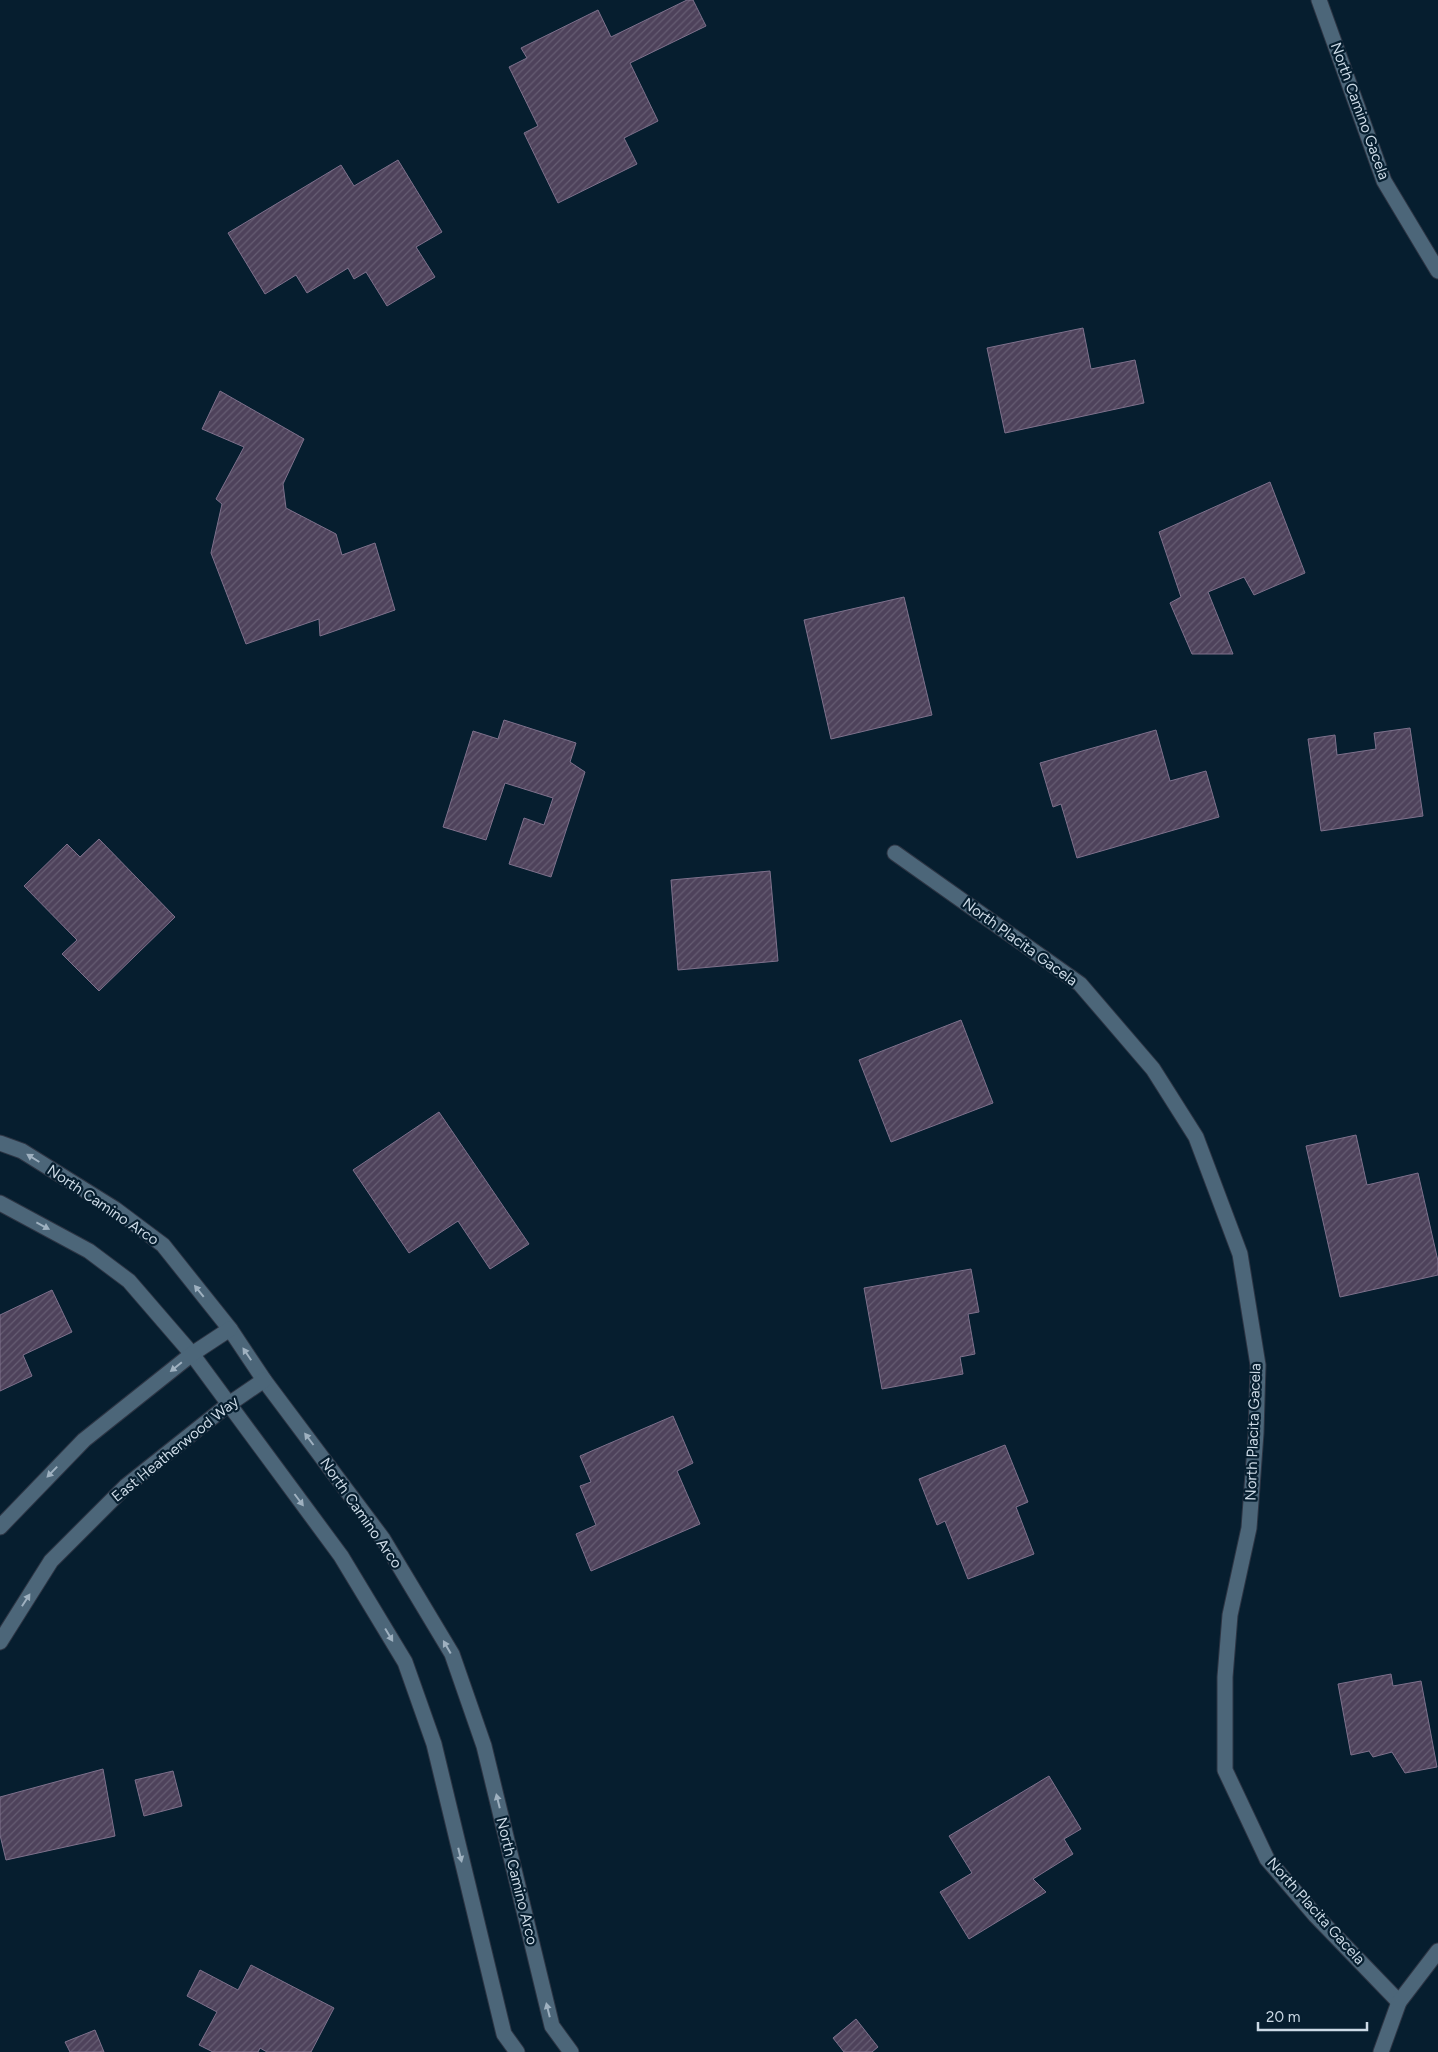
<svg xmlns="http://www.w3.org/2000/svg" width="1438" height="2052" font-family="Figtree,sans-serif">
<defs>
<pattern id="building-hatch" width="6" height="6" patternUnits="userSpaceOnUse" patternTransform="scale(1.25)"><rect width="6" height="6" fill="#4e425b"/><path d="M-1 1l2-2M0 6l6-6M5 7l2-2" fill="none" stroke="#665d73"/></pattern>
</defs>
<rect width="100%" height="100%" fill="#061e2f"/>
<g fill="url(#building-hatch)" stroke="#7e718c">
<polygon points="687,0 693,0 706,26 630,63 658,121 624,138 637,164 558,203 524,133 538,126 509,67 527,58 521,48 598,10 611,37"/>
<polygon points="398,160 442,232 416,247 435,277 387,306 366,272 354,279 348,268 307,293 296,275 265,294 228,233 341,165 354,186"/>
<polygon points="1083,328 1091,369 1135,360 1144,403 1005,433 987,348"/>
<polygon points="220,391 304,439 283,484 286,508 336,534 342,555 375,543 395,610 320,636 319,619 246,644 211,553 222,504 216,499 244,447 202,429"/>
<polygon points="1270,482 1305,573 1254,595 1244,577 1208,592 1233,654 1192,654 1170,603 1181,597 1159,532"/>
<polygon points="904,597 932,715 831,739 804,620"/>
<polygon points="504,720 576,743 570,762 585,772 551,877 509,864 524,818 544,825 553,798 505,783 486,840 443,827 473,731 498,739"/>
<polygon points="1410,728 1423,816 1321,831 1308,739 1335,735 1337,755 1376,749 1374,733"/>
<polygon points="1156,730 1170,781 1206,771 1219,817 1077,858 1061,804 1053,807 1040,763"/>
<polygon points="99,839 175,917 99,991 62,954 77,940 24,886 67,844 80,857"/>
<polygon points="770,871 778,961 678,970 671,880"/>
<polygon points="961,1020 993,1103 891,1142 859,1060"/>
<polygon points="439,1112 529,1244 490,1269 458,1221 409,1253 353,1170"/>
<polygon points="1356,1135 1367,1185 1418,1173 1438,1261 1438,1275 1340,1297 1306,1146"/>
<polygon points="971,1269 979,1312 968,1314 975,1354 960,1357 963,1374 882,1389 864,1288"/>
<polygon points="52,1290 72,1332 23,1355 32,1376 0,1391 0,1315"/>
<polygon points="673,1416 693,1463 677,1471 700,1524 591,1571 576,1534 596,1525 580,1486 591,1482 580,1456"/>
<polygon points="1005,1445 1028,1502 1016,1507 1034,1554 968,1579 945,1521 937,1525 919,1479"/>
<polygon points="1391,1674 1393,1686 1421,1681 1437,1767 1405,1773 1392,1752 1373,1757 1369,1751 1351,1755 1338,1684"/>
<polygon points="103,1769 115,1836 6,1860 0,1835 0,1797"/>
<polygon points="173,1771 182,1806 144,1816 135,1780"/>
<polygon points="1049,1776 1081,1829 1064,1839 1073,1854 1033,1879 1046,1892 969,1939 940,1892 972,1873 949,1836"/>
<polygon points="251,1965 334,2008 311,2052 267,2052 260,2048 258,2052 213,2052 199,2045 217,2012 187,1996 200,1970 238,1990"/>
<polygon points="856,2019 878,2047 872,2052 844,2052 833,2038"/>
<polygon points="95,2030 104,2052 70,2052 65,2042"/>
</g>
<g fill="none" stroke-linecap="round" stroke-linejoin="round">
<defs>
<g id="minor">
<polyline points="1319,0 1384,181 1438,271"/>
<polyline points="895,853 1080,984 1153,1069 1196,1137 1240,1254 1258,1365 1256,1433 1249,1528 1230,1615 1225,1677 1225,1770 1267,1859 1315,1915 1399,2002"/>
<polyline points="0,1143 22,1151 115,1209 163,1245 230,1329 264,1380 383,1539 452,1654 484,1746 552,2026 571,2052"/>
<polyline points="0,1203 89,1251 129,1281 192,1354 341,1556 405,1662 434,1744 504,2034 517,2052"/>
<polyline points="0,1527 84,1440 192,1354 230,1329"/>
<polyline points="0,1642 51,1561 126,1486 229,1404 264,1380"/>
<polyline points="1381,2052 1399,2002 1438,1951"/>
</g>
</defs>
<use href="#minor" stroke="#2d3544" stroke-width="17"/>
<use href="#minor" stroke="#4c6679" stroke-width="15"/>
</g>
<defs><path id="oneway-solid" d="M-6-.8H1V-3.2L6.5 0L1 3.2V.8H-6Z" transform="scale(1.25)"/></defs>
<g fill="#9fb1c0">
<use href="#oneway-solid" transform="translate(33 1158) rotate(-148)"/>
<use href="#oneway-solid" transform="translate(43 1226) rotate(28)"/>
<use href="#oneway-solid" transform="translate(199 1291) rotate(-129)"/>
<use href="#oneway-solid" transform="translate(247 1354) rotate(-124)"/>
<use href="#oneway-solid" transform="translate(176 1367) rotate(141)"/>
<use href="#oneway-solid" transform="translate(309 1439) rotate(-127)"/>
<use href="#oneway-solid" transform="translate(52 1472) rotate(134)"/>
<use href="#oneway-solid" transform="translate(299 1500) rotate(53)"/>
<use href="#oneway-solid" transform="translate(26 1600) rotate(-57)"/>
<use href="#oneway-solid" transform="translate(389 1635) rotate(59)"/>
<use href="#oneway-solid" transform="translate(447 1647) rotate(-120)"/>
<use href="#oneway-solid" transform="translate(498 1801) rotate(-104)"/>
<use href="#oneway-solid" transform="translate(460 1855) rotate(76)"/>
<use href="#oneway-solid" transform="translate(548 2010) rotate(-104)"/>
</g>
<g text-anchor="middle" dominant-baseline="central" stroke-width="4.5" stroke-linejoin="round" paint-order="stroke">
<g font-size="15" fill="#ccdae6" stroke="#061e2f">
<text transform="translate(1360 111) rotate(70)">North Camino Gacela</text>
<text transform="translate(1020 942) rotate(36)">North Placita Gacela</text>
<text transform="translate(103 1205) rotate(34)">North Camino Arco</text>
<text transform="translate(1253 1432) rotate(-88)">North Placita Gacela</text>
<text transform="translate(175 1449) rotate(-39)">East Heatherwood Way</text>
<text transform="translate(361 1513) rotate(55)">North Camino Arco</text>
<text transform="translate(517 1881) rotate(76)">North Camino Arco</text>
<text transform="translate(1316 1911) rotate(48)">North Placita Gacela</text>
</g>
</g>
<path d="M1258 2022v8h109v-8" fill="none" stroke="#ccdae6" stroke-width="2.5"/>
<text x="1266" y="2022" font-size="15" fill="#ccdae6" stroke="#061e2f" stroke-width="4" paint-order="stroke">20 m</text>
</svg>
